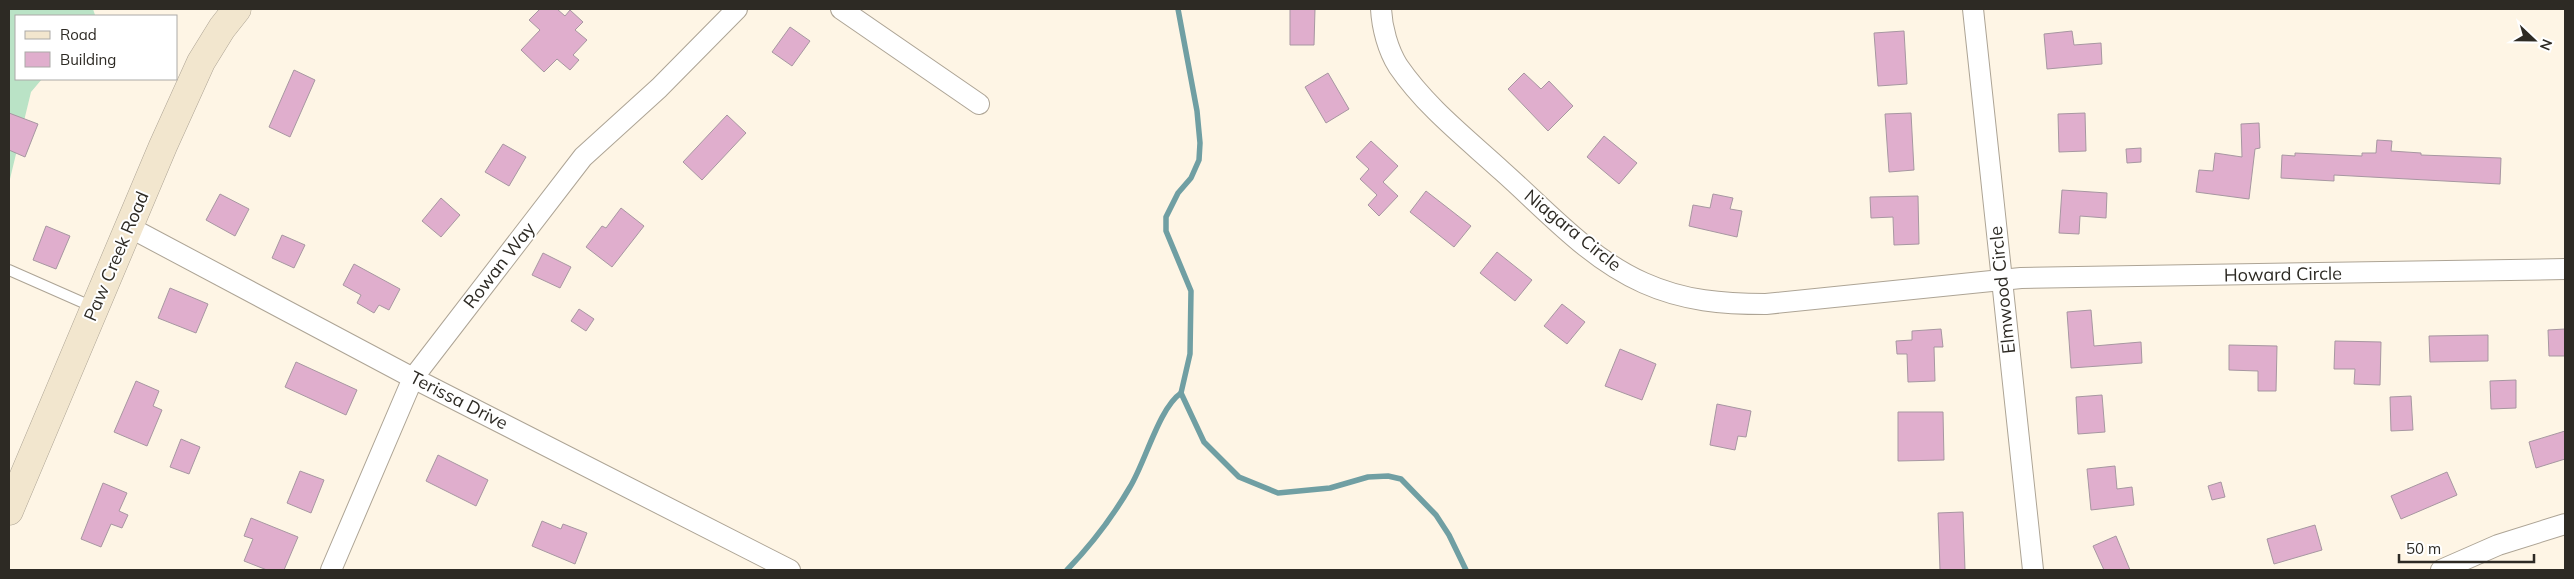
<svg xmlns="http://www.w3.org/2000/svg" width="2574" height="579" font-family="Mulish,sans-serif">
<rect width="100%" height="100%" fill="#fef5e5"/>
<polygon fill="#bae3c6" points="9,9 93,9 95,15 16,16 16,79 42,79 31,92 9,183"/>
<g fill="none" stroke-linecap="round" stroke-linejoin="round">
<g stroke="#709fa3" stroke-width="5.5">
<polyline points="1178,9 1197,111 1200,143 1199,160 1191,178 1178,193 1166,217 1166,231 1191,291 1190,354 1181,393 1204,442 1239,477 1278,493 1330,488 1368,477 1388,476 1401,479 1436,515 1449,535 1466,570"/>
<path d="M1067 570C1091 545 1112 518 1130 487 1145 463 1159 408 1181 393"/>
</g>
</g>
<g fill="#e0aecd" stroke="#a797a1">
<polygon points="540,9 557,9 565,16 570,10 583,22 575,30 587,40 573,55 579,60 570,70 557,59 544,72 521,50 540,30 529,20"/>
<polygon points="1290,9 1315,9 1314,45 1290,45"/>
<polygon points="790,27 810,41 792,66 772,52"/>
<polygon points="1904,31 1907,84 1878,86 1874,33"/>
<polygon points="2072,31 2074,45 2101,43 2102,64 2047,69 2044,34"/>
<polygon points="294,70 315,80 290,137 269,127"/>
<polygon points="1328,73 1349,109 1326,123 1305,87"/>
<polygon points="1524,73 1541,89 1549,81 1573,106 1548,131 1508,89"/>
<polygon points="9,113 38,124 25,157 9,150"/>
<polygon points="1911,113 1914,170 1889,172 1885,114"/>
<polygon points="2085,113 2086,151 2059,152 2058,114"/>
<polygon points="727,115 746,133 702,180 683,162"/>
<polygon points="2259,123 2260,148 2255,149 2249,199 2196,192 2199,170 2213,171 2215,153 2242,157 2241,124"/>
<polygon points="1604,136 1637,163 1619,184 1587,157"/>
<polygon points="2377,140 2392,141 2391,151 2421,153 2421,155 2501,158 2500,184 2334,175 2334,181 2281,178 2282,155 2295,156 2295,153 2362,156 2362,153 2376,153"/>
<polygon points="1371,141 1398,166 1383,182 1398,196 1379,216 1368,205 1377,195 1360,179 1369,169 1356,157"/>
<polygon points="503,144 526,157 509,186 485,172"/>
<polygon points="2141,148 2141,162 2127,163 2126,149"/>
<polygon points="2062,190 2107,193 2106,218 2080,216 2079,234 2059,233"/>
<polygon points="1426,191 1471,226 1454,247 1410,212"/>
<polygon points="220,194 249,209 235,236 206,220"/>
<polygon points="1713,194 1733,198 1730,209 1742,211 1737,237 1689,226 1693,205 1710,208"/>
<polygon points="1918,196 1919,244 1894,245 1893,217 1871,218 1870,197"/>
<polygon points="441,198 460,215 441,237 422,221"/>
<polygon points="621,208 644,226 612,267 586,247 602,226 606,228"/>
<polygon points="46,226 70,236 56,269 33,260"/>
<polygon points="282,235 305,245 294,268 272,258"/>
<polygon points="1497,252 1532,280 1515,301 1480,273"/>
<polygon points="543,253 571,267 560,288 532,275"/>
<polygon points="354,264 400,289 389,310 379,305 374,313 357,303 361,295 343,285"/>
<polygon points="170,288 208,304 196,333 158,318"/>
<polygon points="1562,304 1585,322 1567,344 1544,326"/>
<polygon points="579,309 594,319 586,331 571,321"/>
<polygon points="2091,310 2094,346 2141,342 2142,363 2071,368 2067,312"/>
<polygon points="1941,329 1943,347 1934,347 1935,381 1908,382 1907,354 1897,354 1896,341 1912,340 1912,331"/>
<polygon points="2565,329 2565,356 2549,356 2548,330"/>
<polygon points="2488,335 2488,361 2430,362 2429,336"/>
<polygon points="2335,341 2381,342 2380,385 2354,384 2355,369 2334,369"/>
<polygon points="2229,345 2277,346 2276,391 2258,391 2258,371 2229,370"/>
<polygon points="1620,349 1656,364 1642,400 1605,386"/>
<polygon points="296,362 357,390 346,415 285,387"/>
<polygon points="2516,380 2516,408 2491,409 2490,381"/>
<polygon points="136,381 159,391 153,406 162,410 147,446 114,432"/>
<polygon points="2102,395 2105,432 2078,434 2076,397"/>
<polygon points="2411,396 2413,430 2391,431 2390,397"/>
<polygon points="1717,404 1751,411 1746,437 1738,436 1735,450 1710,445"/>
<polygon points="1898,412 1943,412 1944,460 1898,461"/>
<polygon points="2565,431 2565,459 2536,468 2529,442"/>
<polygon points="181,439 200,447 189,474 170,467"/>
<polygon points="438,455 488,480 476,506 426,481"/>
<polygon points="2115,466 2117,489 2132,487 2134,505 2091,510 2087,469"/>
<polygon points="300,471 324,480 311,513 287,503"/>
<polygon points="2447,472 2457,495 2401,519 2391,496"/>
<polygon points="2221,482 2225,497 2212,500 2208,486"/>
<polygon points="103,483 127,493 119,511 128,515 122,528 111,524 101,547 81,539"/>
<polygon points="1963,512 1965,570 1940,570 1938,513"/>
<polygon points="251,518 298,537 284,570 267,570 244,561 253,539 244,536"/>
<polygon points="542,521 561,529 563,524 587,533 575,564 532,546"/>
<polygon points="2315,525 2322,550 2274,564 2267,539"/>
<polygon points="2116,536 2130,570 2104,570 2093,546"/>
</g>
<g fill="none" stroke-linecap="round" stroke-linejoin="round">
<defs>
<polyline id="lane" points="9,270 93,307"/>
<g id="street">
<polyline points="841,9 979,104"/>
<path d="M1381 9C1382 28 1388 50 1398 66 1426 107 1466 138 1502 171 1546 210 1589 259 1644 283 1684 301 1723 304 1766 304L2021 278 2565 269"/>
<polyline points="1973,9 2033,570"/>
<polyline points="129,227 413,378 790,570"/>
<polyline points="331,570 413,378 583,157 659,88 737,9"/>
<polyline points="2441,570 2498,545 2565,524"/>
</g>
<polyline id="secondary" points="9,511 163,146 201,62 222,28 237,9"/>
</defs>
<use href="#lane" stroke="#ada495" stroke-width="12"/>
<use href="#street" stroke="#ada495" stroke-width="22"/>
<use href="#secondary" stroke="#ada495" stroke-width="29"/>
<use href="#lane" stroke="#fff" stroke-width="10"/>
<use href="#street" stroke="#fff" stroke-width="20"/>
<use href="#secondary" stroke="#f2e6ce" stroke-width="28"/>
</g>
<g text-anchor="middle" dominant-baseline="central" stroke-width="4" stroke-linejoin="round" paint-order="stroke">
<g font-size="18" fill="#2d2a24" stroke="#fff">
<text transform="translate(1573 230) rotate(39)">Niagara Circle</text>
<text transform="translate(116 256) rotate(-67)">Paw Creek Road</text>
<text transform="translate(499 265) rotate(-52)">Rowan Way</text>
<text transform="translate(2283 274) rotate(-1)">Howard Circle</text>
<text transform="translate(2002 290) rotate(-96)">Elmwood Circle</text>
<text transform="translate(459 400) rotate(27)">Terissa Drive</text>
</g>
</g>
<rect width="2574" height="579" fill="none" stroke="#2d2a24" stroke-width="20"/>
<rect x="15" y="15" width="162" height="65" fill="#ffffff" stroke="#abaaa7"/>
<rect x="25" y="31" width="25" height="8" fill="#f2e6ce" stroke="#abaaa7"/>
<text x="60" y="40" font-size="15" fill="#2d2a24">Road</text>
<rect x="25" y="52" width="25" height="15" fill="#e0aecd" stroke="#abaaa7"/>
<text x="60" y="65" font-size="15" fill="#2d2a24">Building</text>
<g transform="translate(2534 40) rotate(112)" stroke="#ffffff" stroke-width="4" paint-order="stroke">
<path d="M0-4L9 19L0 12L-9 19Z" fill="#2d2a24"/>
<text y="-8" font-size="14" font-weight="bold" text-anchor="middle" fill="#2d2a24">N</text>
</g>
<path d="M2399 554v8h135v-8" fill="none" stroke="#2d2a24" stroke-width="2.5"/>
<text x="2406" y="554" font-size="15" fill="#2d2a24" stroke="#ffffff" stroke-width="4" paint-order="stroke">50 m</text>
</svg>
